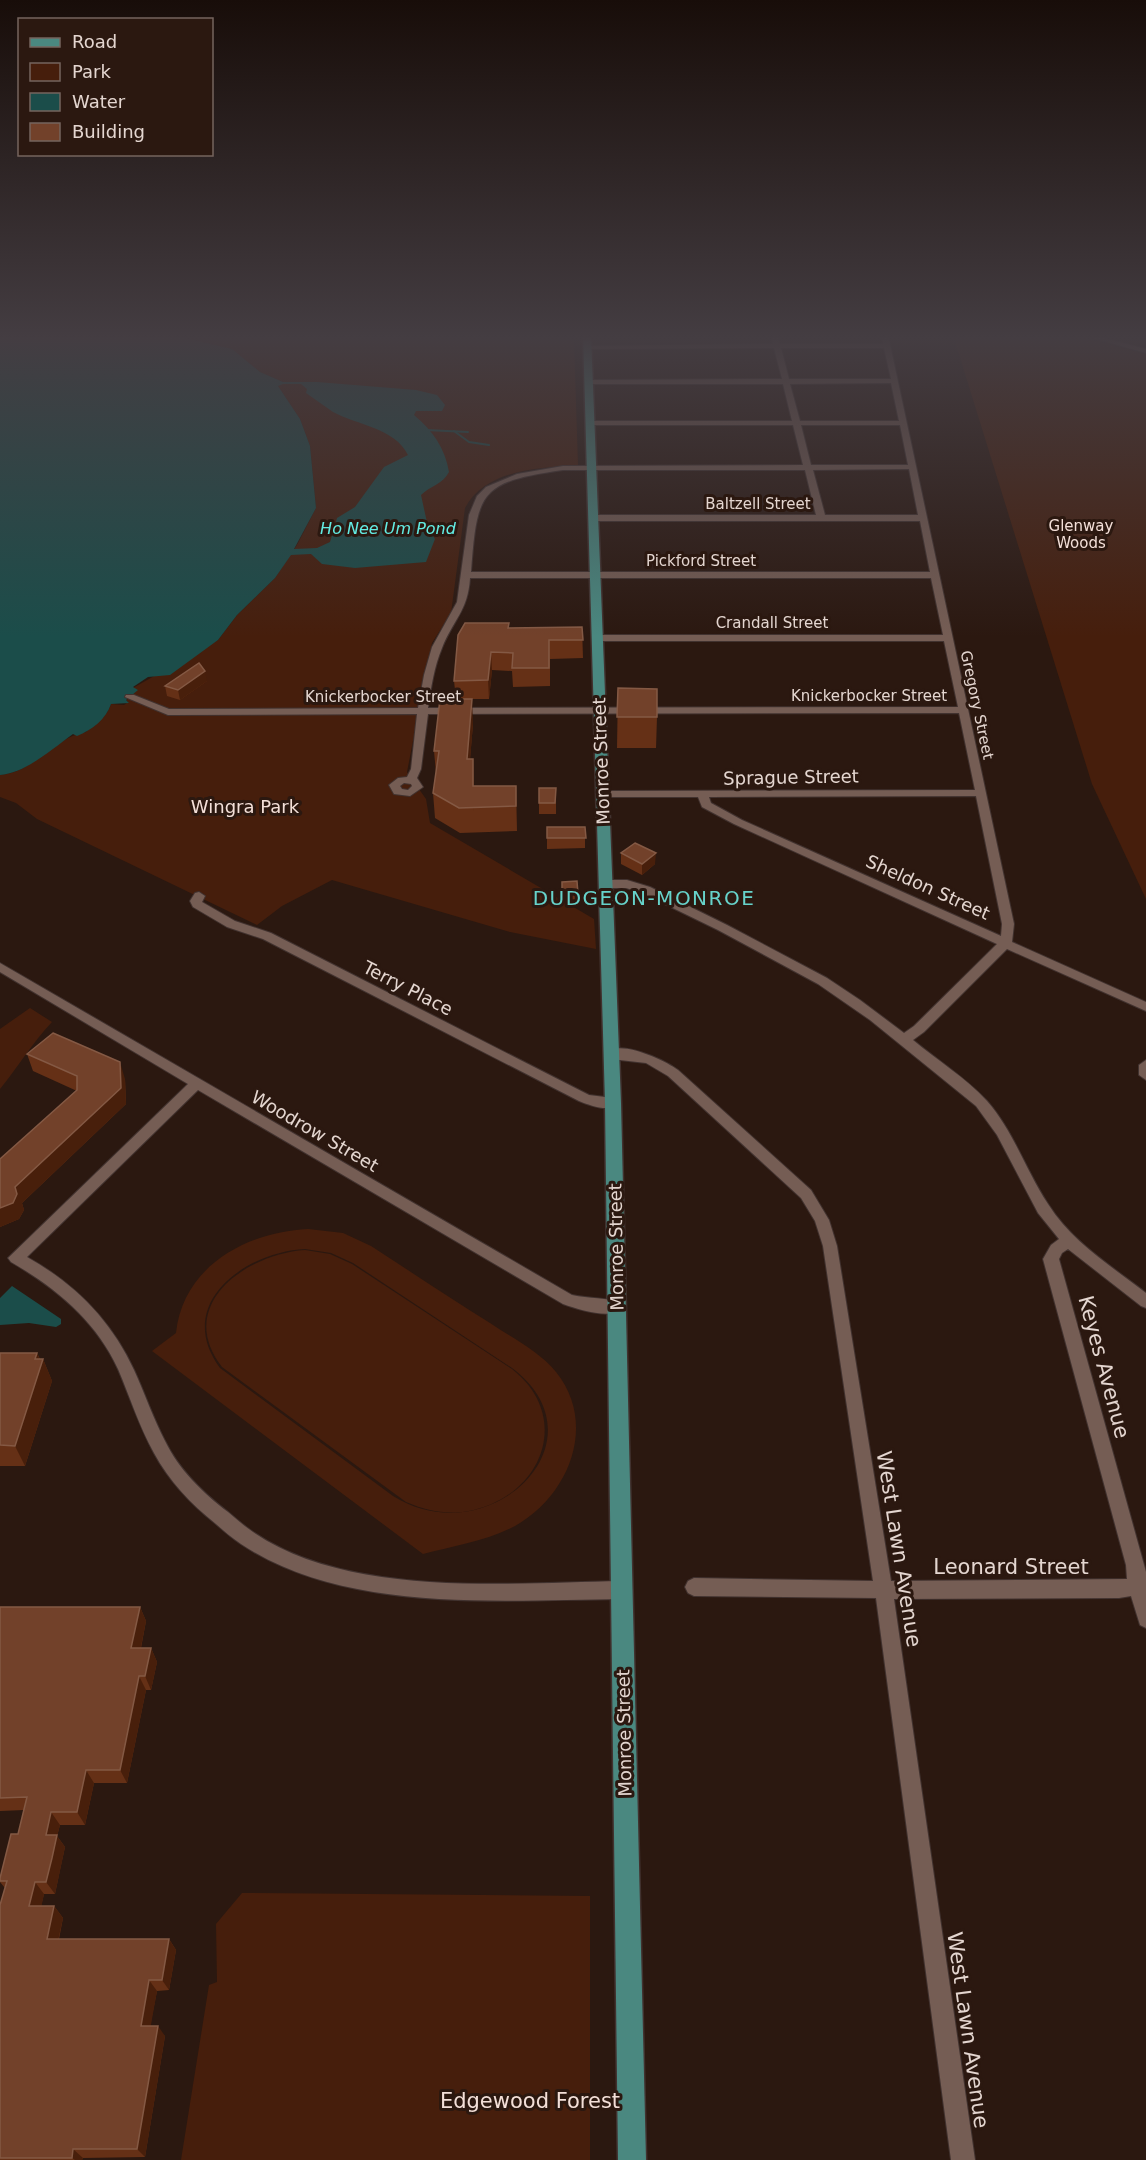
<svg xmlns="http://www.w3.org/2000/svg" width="1146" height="2160" font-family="'DejaVu Sans',sans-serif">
<rect width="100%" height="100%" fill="#2b1810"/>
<g fill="#461e0c" fill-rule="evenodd">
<path d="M172 335H569L574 340 578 465C539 468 486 469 465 508L451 613 432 643 407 772 426 799 430 823 594 919 596 949 510 932 332 880 282 906 257 925 37 819 16 803 0 797V775C33 773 54 737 86 732 96 720 105 721 111 704L124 705 128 702 126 700 137 690 133 688 218 640 237 615 275 578 297 545 316 508 310 446 300 419 278 386 283 382 260 372 232 349Z"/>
<polygon points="953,335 1073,335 1146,354 1146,899 1092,784"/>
<path d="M30 1008 52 1022C32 1043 18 1067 0 1089V1029Z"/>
<path d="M308 1229 343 1233 371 1246C411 1272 450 1298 490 1323 512 1338 539 1351 556 1372 598 1424 569 1496 515 1526 487 1541 453 1546 423 1554L152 1351 176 1333C183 1266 247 1232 308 1229ZM305 1249 331 1253 353 1263 512 1368C609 1441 489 1556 393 1496L220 1368C173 1304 245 1252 305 1249Z"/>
<path d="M305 1250 330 1254 352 1264 512 1369C574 1418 541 1497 469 1511 447 1515 427 1511 406 1502L222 1367C174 1305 246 1254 305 1250Z"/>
<polygon points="242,1893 590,1896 590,2160 181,2160 209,1985 217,1982 216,1924"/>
</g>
<g fill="#1b4d4a" fill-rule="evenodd">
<path d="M0 335H172L232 349 260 372 283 382H317L416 390 437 395 445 405 442 411H416L414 415C433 431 445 448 449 472 443 484 430 486 421 495L428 527 435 539 426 562 355 568 322 564 311 554 291 555 275 578 237 615 218 640 170 675 148 677 133 687 138 690 126 700 129 703 111 704C106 719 92 730 77 736L73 734C52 749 26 773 0 775ZM283 384H301L307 389 306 393C315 399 324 406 333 412 357 425 395 428 408 455L384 467 355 507 337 518 330 542 317 548 294 549 316 508 310 446 300 419 278 386Z"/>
<polygon points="12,1286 61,1319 61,1324 56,1327 29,1323 0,1325 0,1298"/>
</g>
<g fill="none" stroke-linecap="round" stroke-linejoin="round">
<g stroke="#1b4d4a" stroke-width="2">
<polyline points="426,430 468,432"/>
<polyline points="454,431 469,442 489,445"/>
</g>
<defs>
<g id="minor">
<path d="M771 335H777L780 344H883L882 335H888L1014 924 1012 942 1146 1002V1011L1007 949 924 1032 913 1040C937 1060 966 1078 987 1101 1014 1132 1026 1171 1048 1204 1072 1242 1111 1266 1146 1293V1308L1141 1306 1068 1249 1062 1253 1059 1259 1146 1572V1628L1140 1625 1131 1596 1119 1598 894 1599 975 2160H951L876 1598 694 1596 688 1593 685 1587 688 1581 694 1578 873 1581 823 1246 815 1221 801 1198 668 1076 646 1063 611 1059 604 1054C618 1038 664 1060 678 1070L811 1190 829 1220 837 1246 891 1581 1127 1579 1126 1565 1043 1259 1051 1245 1059 1239 1038 1213 997 1135 976 1106 870 1020 818 984 718 930 642 893 626 888H606L600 884 606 880H627L650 887 727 925 827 978 860 1000 904 1033 914 1026 997 944 734 824 702 807 698 797H603L598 794 603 791 975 790 959 713 428 714 421 769 417 778 423 787 410 796 394 794 389 785 398 778 407 777 411 769 417 714 168 715 125 697 126 695H134L169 709 418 708 424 675 432 647 457 602 469 515 477 496 486 487 517 474 563 466 803 465 793 425H590L586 423 590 421H792L783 384H589L585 382 589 380 782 379 774 348 587 349 585 346 773 344ZM781 348H884L891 379H789ZM891 383 899 421H800L790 384ZM801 425H900L908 465H811ZM909 469 918 515H825L813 470ZM563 470H805L816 515H593L589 518 593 521H920L930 572H471C477 491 480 482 563 470ZM470 578H931L943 635H597L592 638 597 641H944L958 707 428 708C431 688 434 667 442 648 453 620 468 611 470 578ZM404 783 411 784 412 786 408 790 402 789 400 786ZM976 796 1002 924 1001 936 742 820 711 803 709 797Z"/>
<polygon points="1082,335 1092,335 1146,349 1146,353"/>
<path d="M199 892 205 896 202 902 235 921 271 933 589 1095 613 1098 620 1103C611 1113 591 1106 579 1101L263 939 227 927 193 907 190 901 195 893Z"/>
<path d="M0 963 572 1295C589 1299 607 1297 622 1303L625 1307 622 1311C605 1318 580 1310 563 1304L198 1090 27 1257C75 1284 111 1320 134 1370 145 1394 153 1418 165 1441 179 1470 203 1493 228 1512 236 1519 244 1526 253 1532 349 1598 510 1583 622 1581L628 1584 631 1590 628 1596 622 1599C501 1600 346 1614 241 1544 232 1538 224 1531 216 1524 191 1504 169 1481 154 1453 139 1426 130 1397 118 1369 96 1321 56 1288 11 1262L8 1258 188 1084 0 972Z"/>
<polygon points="1146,1060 1146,1080 1139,1075 1139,1065"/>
</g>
<polygon id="major" points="583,335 591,335 621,1103 646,2160 618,2160 605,1103"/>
</defs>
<use href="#minor" stroke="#41322f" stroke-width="2"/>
<use href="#major" stroke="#41322f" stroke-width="3"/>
<use href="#minor" fill="#755d54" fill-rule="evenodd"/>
<use href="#major" fill="#4a8880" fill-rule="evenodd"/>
</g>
<g fill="#653016">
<polygon points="582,627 583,658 550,659 550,686 513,687 512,671 492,670 489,699 456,699 454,681 509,628"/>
<polygon points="207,681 180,700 167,696 165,686"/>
<polygon points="618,688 657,717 656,748 617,748"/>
<polygon points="473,724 470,759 474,786 516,786 517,831 460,833 435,818 433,793 436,773 434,751"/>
<rect x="539" y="788" width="17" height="26"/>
<polygon points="547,827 585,827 585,848 547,849"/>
<polygon points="621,853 655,864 642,875 621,864"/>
<polygon points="577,881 578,899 563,900 562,882"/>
<polygon points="27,1054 125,1079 126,1104 22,1203 24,1210 19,1219 0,1227 0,1159 77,1091 33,1071"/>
<polygon points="0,1353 37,1353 40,1359 43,1359 52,1381 25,1466 0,1466"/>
<polygon points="0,1607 140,1607 146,1621 141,1648 151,1648 157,1662 151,1690 146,1690 127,1783 94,1783 85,1825 60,1825 57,1836 65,1847 60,1870 55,1894 44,1894 41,1906 54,1906 63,1918 59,1939 169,1939 176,1950 169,1990 157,1991 150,2026 165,2036 145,2157 83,2158 82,2160 0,2160 0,1905 5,1888 0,1882 0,1878 18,1834 24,1810 0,1811"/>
</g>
<g fill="#481f0b">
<polygon points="491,652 492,670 489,699 488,680"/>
<polygon points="205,671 207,681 180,700 178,690"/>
<polygon points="472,699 473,724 468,784 467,759"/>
<polygon points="473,759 474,784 474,811 473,786"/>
<polygon points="656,853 655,864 642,875 642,864"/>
<polygon points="120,1062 125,1079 126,1104 22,1203 24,1210 19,1219 0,1227 0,1208 15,1187"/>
<polygon points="37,1353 41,1363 43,1359 52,1381 25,1466 15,1446"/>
<polygon points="140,1607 146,1621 138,1662 131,1648"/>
<polygon points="151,1648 157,1662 151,1690 145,1676"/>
<polygon points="139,1676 146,1690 127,1783 120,1770"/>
<polygon points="86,1770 94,1783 85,1825 77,1812"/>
<polygon points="51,1812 60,1825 57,1836 65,1847 55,1894 46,1882 46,1835"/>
<polygon points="35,1882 44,1894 39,1918 29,1906"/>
<polygon points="54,1906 63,1918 56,1950 47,1939"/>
<polygon points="169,1939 176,1950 169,1990 162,1980"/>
<polygon points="149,1980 157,1991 149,2036 141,2026"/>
<polygon points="158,2026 165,2036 145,2157 137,2149"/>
<polygon points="73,2149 83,2158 82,2160 75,2160 72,2158"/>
</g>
<g fill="#72412a" stroke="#845944" stroke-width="1.5">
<polygon points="465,623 509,623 508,628 582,627 583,640 549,640 549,668 512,668 513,653 491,652 488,680 454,681 458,635"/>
<polygon points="199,663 205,671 178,690 165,686"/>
<polygon points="618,688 657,689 657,717 617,717"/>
<polygon points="440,699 472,699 467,759 473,759 473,786 516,786 516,806 459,808 433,793 439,751 434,751"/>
<polygon points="539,788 556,788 555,803 539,803"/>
<polygon points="547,827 585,827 586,838 547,838"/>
<polygon points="635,843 656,853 642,864 621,853"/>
<polygon points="577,881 578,894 562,894 562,882"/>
<polygon points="53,1033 120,1062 121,1088 15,1187 17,1194 13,1203 0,1208 0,1159 77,1090 77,1076 27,1054"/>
<polygon points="0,1353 37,1353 35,1359 43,1359 15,1446 0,1445"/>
<polygon points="0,1607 140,1607 131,1648 151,1648 145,1676 139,1676 120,1770 86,1770 77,1812 51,1812 46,1835 57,1835 52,1858 46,1882 35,1882 29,1906 54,1906 47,1939 169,1939 162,1980 149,1980 141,2026 158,2026 137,2149 73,2149 72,2158 0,2158 0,1905 7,1881 0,1881 0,1878 11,1834 18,1834 27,1797 0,1798"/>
</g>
<linearGradient id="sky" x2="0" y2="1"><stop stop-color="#180d09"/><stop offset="0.53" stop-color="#443d42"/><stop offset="1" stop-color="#443d42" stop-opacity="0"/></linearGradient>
<rect width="1146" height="637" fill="url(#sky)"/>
<g text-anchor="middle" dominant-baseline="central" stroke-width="6" stroke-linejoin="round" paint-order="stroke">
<g font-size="15" fill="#e4d6d0" stroke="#2b1810">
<text x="758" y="504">Baltzell Street</text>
<text x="701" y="561">Pickford Street</text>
<text x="772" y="623">Crandall Street</text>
<text x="869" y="696">Knickerbocker Street</text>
<text x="383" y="697">Knickerbocker Street</text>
<text transform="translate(977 705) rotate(78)">Gregory Street</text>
</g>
<g font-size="15" fill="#f3dfd8" stroke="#2b1810">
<text x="1081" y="526">Glenway<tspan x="1081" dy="17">Woods</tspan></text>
</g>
<g font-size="16" font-style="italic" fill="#63ece3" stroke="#2b1810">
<text x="388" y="528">Ho Nee Um Pond</text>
</g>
<g font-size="18" fill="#e4d6d0" stroke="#2b1810">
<text transform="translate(601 761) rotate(-92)">Monroe Street</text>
<text transform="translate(791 777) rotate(-1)">Sprague Street</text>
<text transform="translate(928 887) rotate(24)">Sheldon Street</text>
<text transform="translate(408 988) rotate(27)">Terry Place</text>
<text transform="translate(315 1131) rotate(30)">Woodrow Street</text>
<text transform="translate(616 1247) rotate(-91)">Monroe Street</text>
<text transform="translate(624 1733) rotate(-91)">Monroe Street</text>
</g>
<g font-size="18" fill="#f3dfd8" stroke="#2b1810">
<text x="245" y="806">Wingra Park</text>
</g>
<g font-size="20" letter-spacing="1.5" fill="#67d3cb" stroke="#2b1810">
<text x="644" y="898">DUDGEON-MONROE</text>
</g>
<g font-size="21" fill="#e4d6d0" stroke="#2b1810">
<text transform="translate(1104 1367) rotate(75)">Keyes Avenue</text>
<text transform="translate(899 1549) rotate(81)">West Lawn Avenue</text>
<text x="1011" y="1567">Leonard Street</text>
<text transform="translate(968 2030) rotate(82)">West Lawn Avenue</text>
</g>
<g font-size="21" fill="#f3dfd8" stroke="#2b1810">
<text x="530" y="2101">Edgewood Forest</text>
</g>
</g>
<rect x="18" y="18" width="195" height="138" fill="#2b1810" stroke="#75645d" stroke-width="1.5"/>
<rect x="30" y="38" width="30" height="9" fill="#4a8880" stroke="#75645d" stroke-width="1.5"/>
<text x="72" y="48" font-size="18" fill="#e4d6d0">Road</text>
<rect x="30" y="63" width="30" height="18" fill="#461e0c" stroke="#75645d" stroke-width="1.5"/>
<text x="72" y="78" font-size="18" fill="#e4d6d0">Park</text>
<rect x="30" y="93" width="30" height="18" fill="#1b4d4a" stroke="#75645d" stroke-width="1.5"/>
<text x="72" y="108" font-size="18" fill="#e4d6d0">Water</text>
<rect x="30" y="123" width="30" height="18" fill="#72412a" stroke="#75645d" stroke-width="1.5"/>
<text x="72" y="138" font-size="18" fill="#e4d6d0">Building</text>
</svg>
